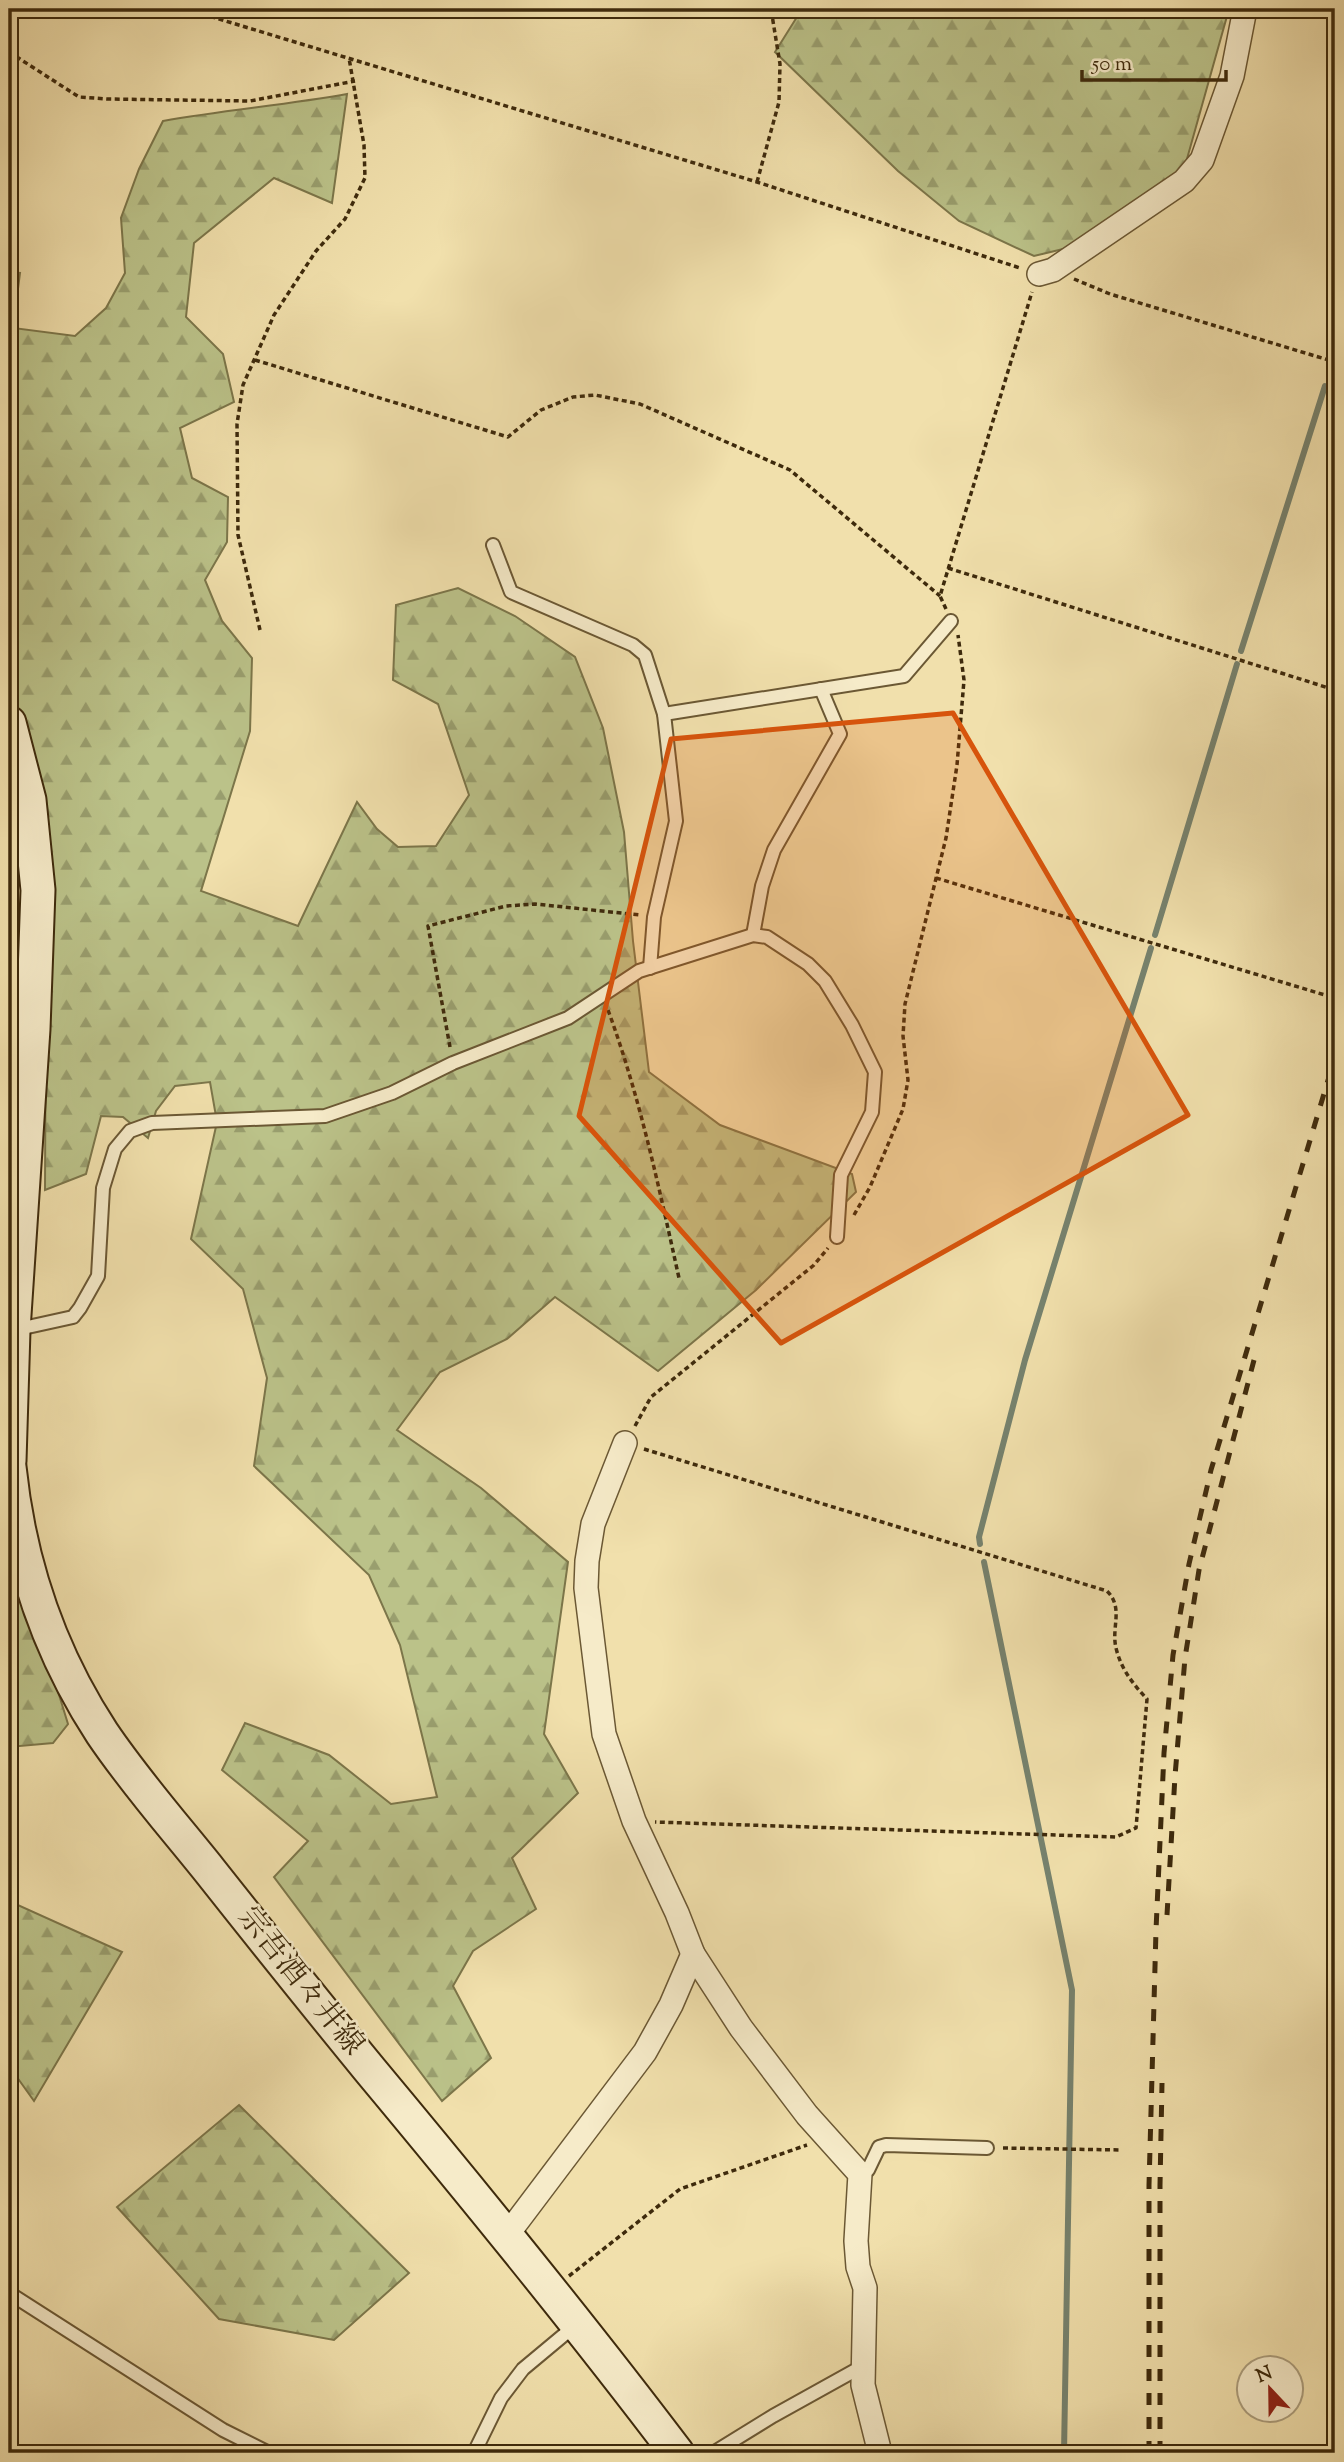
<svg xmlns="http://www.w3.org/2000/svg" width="1344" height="2462" font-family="'Sorts Mill Goudy','Noto Serif JP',serif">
<defs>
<pattern id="forest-firs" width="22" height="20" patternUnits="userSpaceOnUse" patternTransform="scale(1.75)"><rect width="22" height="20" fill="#bbc289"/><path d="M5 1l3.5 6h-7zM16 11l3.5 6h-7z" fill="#999e6e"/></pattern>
</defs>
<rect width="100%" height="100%" fill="#f1e0ac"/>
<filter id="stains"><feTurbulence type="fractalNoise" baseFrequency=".00286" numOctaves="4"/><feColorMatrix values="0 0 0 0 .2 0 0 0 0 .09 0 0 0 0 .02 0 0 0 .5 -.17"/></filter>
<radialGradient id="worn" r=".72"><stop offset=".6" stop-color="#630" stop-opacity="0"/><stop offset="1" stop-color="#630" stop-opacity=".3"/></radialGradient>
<g fill="url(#forest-firs)" stroke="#7c764a" stroke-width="2">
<polygon points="802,9 1229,9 1185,166 1088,243 1034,256 959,221 898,171 775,52"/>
<path d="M347 94 332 203 274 178 194 243 186 317 223 354 234 402 180 428 192 478 228 497 227 542 205 580 222 621 252 658 250 731 201 891 298 926 357 802 377 829 398 847 436 846 469 795 438 704 393 680 396 605 458 588 515 616 575 657 603 728 624 832 633 941 649 1072 720 1125 852 1174 856 1192 756 1290 658 1371 555 1297 507 1339 440 1372 397 1430 481 1488 568 1562 544 1734 578 1793 512 1858 536 1909 473 1951 453 1986 491 2058 442 2101 274 1877 308 1841 222 1770 245 1723 329 1755 391 1804 437 1797 400 1645 369 1575 254 1466 267 1378 243 1289 191 1239 217 1122 210 1082 175 1086 156 1111 148 1138 123 1117 101 1116 86 1174 45 1190 46 961 50 844 9 803V272L20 273 13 328 75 336 106 308 125 273 121 218 139 169 163 121C224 110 286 105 347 94Z"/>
<polygon points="9,1532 68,1724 53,1743 9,1747"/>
<polygon points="9,1898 11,1902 122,1952 34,2101 9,2066"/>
<polygon points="239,2105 409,2273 334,2340 219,2319 117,2207"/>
</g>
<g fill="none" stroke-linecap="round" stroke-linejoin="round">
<g stroke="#76826e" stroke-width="6">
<polyline points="1241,651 1325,386"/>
<polyline points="1155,935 1237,664"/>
<polyline points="980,1544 979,1537 1025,1360 1151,948"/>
<polyline points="984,1562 1072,1990 1064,2453"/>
</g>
<defs>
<g id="service">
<polyline points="493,545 511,592 633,645 645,655 664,714 676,821 654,917 650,968"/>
<polyline points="664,714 904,676 951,621"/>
<polyline points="753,935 762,886 774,850 840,734 821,689"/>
<polyline points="14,1330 73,1317 80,1308 98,1276 103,1188 115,1149 130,1131 152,1123 325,1116 392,1093 453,1063 568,1018 639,971 753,935 767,937 808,964 825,981 852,1025 875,1072 872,1112 841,1175 837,1237"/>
<polyline points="860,2174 868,2170 879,2147 886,2145 987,2148"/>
<polyline points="9,2293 223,2430 269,2453"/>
<polyline points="474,2453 501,2398 523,2369 577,2324"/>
<polyline points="713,2453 773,2416 863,2366"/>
</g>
<g id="minor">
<polyline points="1039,274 1053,270 1184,181 1202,160 1232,76 1245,9"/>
<polyline points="625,1443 593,1524 587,1561 586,1588 604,1734 634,1821 677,1913 693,1954 741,2028 807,2115 860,2174 856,2241 858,2267 865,2288 863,2385 880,2453"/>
<polyline points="507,2235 645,2052 671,2005 693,1954"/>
</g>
<g id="secondary">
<polyline points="9,723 29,800 38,890 33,1029 13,1330 9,1461"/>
<path d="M9 1467C19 1563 49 1652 102 1733 135 1782 174 1826 210 1871 263 1938 316 2004 370 2070 475 2196 578 2322 677 2453"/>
</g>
</defs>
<use href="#service" stroke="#6b5834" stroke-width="16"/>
<use href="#minor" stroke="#6b5834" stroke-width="26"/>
<use href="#secondary" stroke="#3e2a0c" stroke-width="37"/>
<g stroke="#3e2a0c" stroke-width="3.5" stroke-dasharray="5 3.5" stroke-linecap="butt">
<polyline points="186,9 757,182 1020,268"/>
<polyline points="9,52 79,97 107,99 250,101 355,81"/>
<polyline points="757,182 779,102 780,64 771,9"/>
<polyline points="1074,279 1110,294 1335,362"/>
<polyline points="255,360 508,437 541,410 573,397 595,395 640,404 790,470 940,596"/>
<polyline points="948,568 1335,690"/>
<polyline points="946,609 940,596 1032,292"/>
<polyline points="260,630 238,535 237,424 243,385 274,315 316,251 345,219 365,178 364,145 349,58"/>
<polyline points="936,878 1335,998"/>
<path d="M608 1010C640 1097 659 1188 679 1278"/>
<polyline points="450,1047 428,926 506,906 535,904 640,915"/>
<polyline points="854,1215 870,1187 903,1109 908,1080 903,1036 905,1004 946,838 957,765 964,680 958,635"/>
<polyline points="635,1426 651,1397 814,1265 828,1248"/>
<path d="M644 1449 1107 1591C1124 1608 1111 1627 1116 1648 1121 1669 1133 1684 1147 1699L1136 1828 1116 1837 655 1822"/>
<polyline points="1003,2148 1121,2150"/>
<polyline points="569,2276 680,2189 807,2145"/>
</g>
<use href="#service" stroke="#f6ebc9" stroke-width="12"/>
<use href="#minor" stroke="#f6ebc9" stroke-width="23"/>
<use href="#secondary" stroke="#f6ebc9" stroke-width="33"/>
<g stroke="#3e2a0c" stroke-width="5" stroke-dasharray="12 12" stroke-linecap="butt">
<polyline points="1167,1915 1175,1776 1185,1658 1199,1570 1254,1360"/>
<polyline points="1149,2453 1149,2185 1156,1930 1164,1753 1173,1655 1189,1564 1211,1470 1335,1057"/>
<polyline points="1160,2453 1160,2185 1162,2083"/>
</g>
</g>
<path fill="#d7540c" fill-opacity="0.2" stroke="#d7540c" stroke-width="5" stroke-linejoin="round" d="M953 713 1188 1115 781 1343 579 1116 671 739Z"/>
<g text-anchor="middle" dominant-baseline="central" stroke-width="5" stroke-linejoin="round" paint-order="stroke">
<g font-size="30" fill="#3e2a0c" stroke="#f6ebc9">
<text transform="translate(300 1982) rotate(51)">宗吾酒々井線</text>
</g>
</g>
<rect width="1344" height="2462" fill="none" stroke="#f1e0ac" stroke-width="35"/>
<rect x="10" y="10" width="1323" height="2441" fill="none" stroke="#3e2a0c" stroke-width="3.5"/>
<rect x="18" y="18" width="1309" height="2427" fill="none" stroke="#3e2a0c" stroke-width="2"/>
<g transform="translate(1270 2389) rotate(338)"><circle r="33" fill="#f6ebc9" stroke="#ac9e7d" stroke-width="2"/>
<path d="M0-5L12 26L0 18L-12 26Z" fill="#8f2418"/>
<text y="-10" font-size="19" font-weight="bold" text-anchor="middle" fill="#3e2a0c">N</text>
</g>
<path d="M1082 70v10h144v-10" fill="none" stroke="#3e2a0c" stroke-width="3.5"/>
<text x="1092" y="70" font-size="21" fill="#3e2a0c" stroke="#f6ebc9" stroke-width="5" paint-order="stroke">50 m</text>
<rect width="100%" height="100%" filter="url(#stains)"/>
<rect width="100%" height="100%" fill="url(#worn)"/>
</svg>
